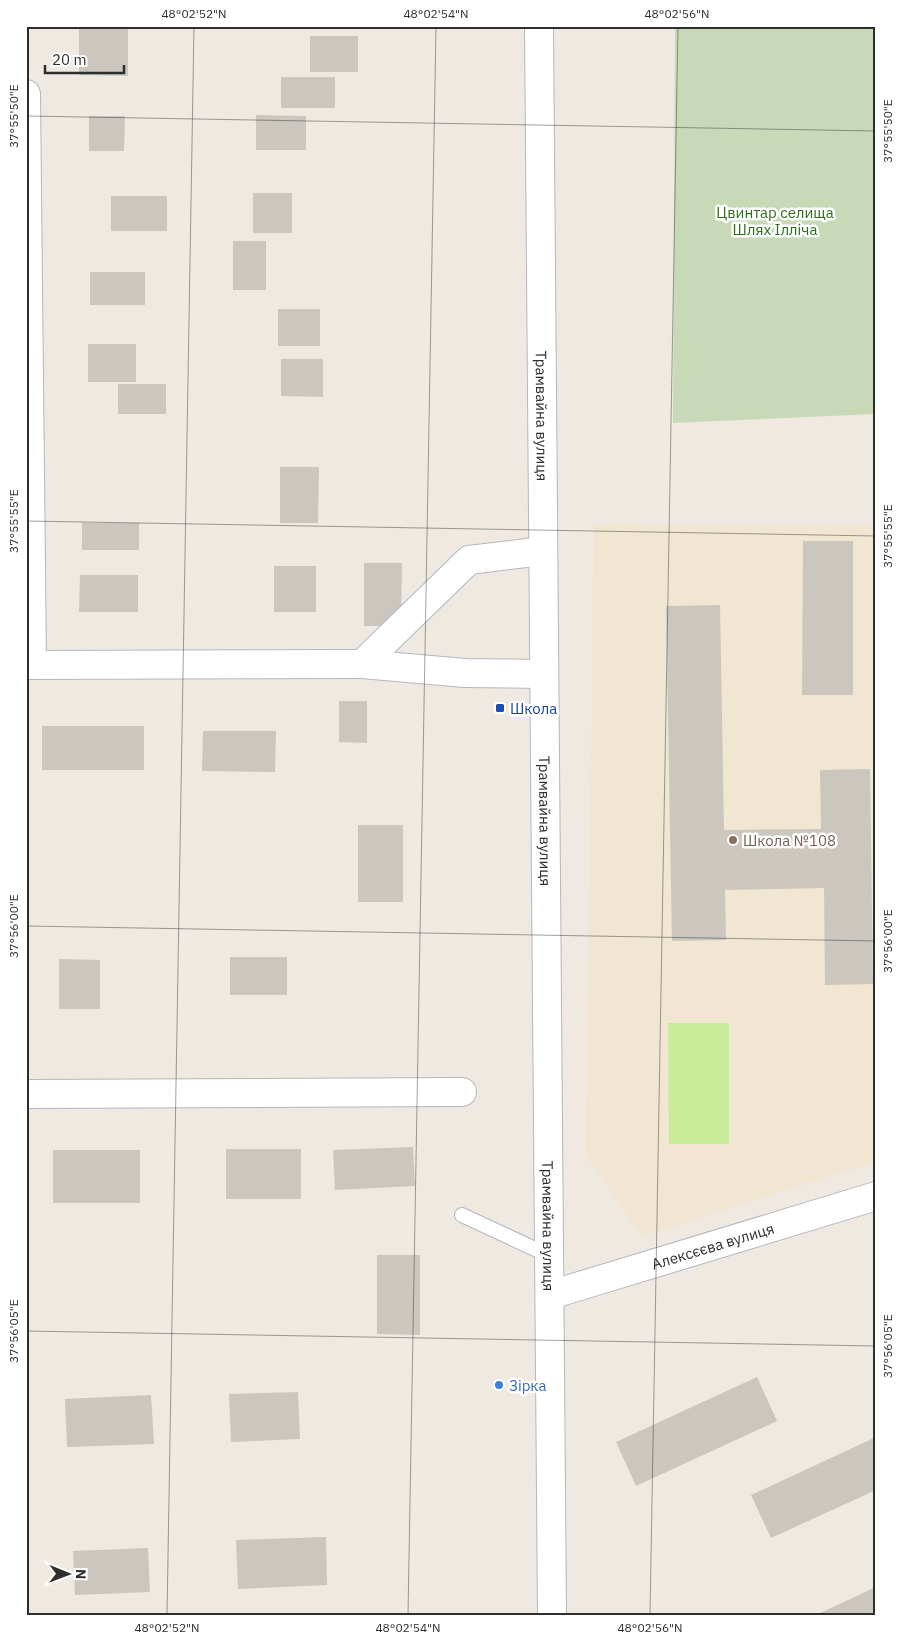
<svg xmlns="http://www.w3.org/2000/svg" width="902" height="1641" font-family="'IBM Plex Sans',sans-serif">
<rect width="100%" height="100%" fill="#efe9e1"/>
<polygon fill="#f0e6d1" points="594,524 876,525 876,1162 642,1236 586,1156"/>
<polygon fill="#c8d9b8" points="675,26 876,26 876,414 673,423"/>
<polygon fill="#c9ec9a" points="668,1023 729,1023 729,1144 669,1144"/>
<g fill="#cbc7bf">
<polygon points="79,28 128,28 128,76 79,75"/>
<rect x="310" y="36" width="48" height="36"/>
<rect x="281" y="77" width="54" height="31"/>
<polygon points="256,115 306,116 306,150 256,150"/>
<polygon points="89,116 125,116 124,151 89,151"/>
<rect x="253" y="193" width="39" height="40"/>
<rect x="111" y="196" width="56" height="35"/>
<rect x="233" y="241" width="33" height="49"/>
<rect x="90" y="272" width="55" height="33"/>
<rect x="278" y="309" width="42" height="37"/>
<rect x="88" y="344" width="48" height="38"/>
<polygon points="281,359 323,359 323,397 281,396"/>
<rect x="118" y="384" width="48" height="30"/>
<polygon points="280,467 319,467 318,523 280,523"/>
<rect x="82" y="523" width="57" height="27"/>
<polygon points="803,541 853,541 853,695 802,695"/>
<polygon points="364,563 402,563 401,626 364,626"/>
<rect x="274" y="566" width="42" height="46"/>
<polygon points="80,575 138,575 138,612 79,612"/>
<polygon points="720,605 724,830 821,829 820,770 870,769 873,984 825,985 824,888 725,890 726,940 672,941 666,606"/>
<polygon points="339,701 367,701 367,743 339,742"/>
<rect x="42" y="726" width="102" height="44"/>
<polygon points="203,731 276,731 275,772 202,771"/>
<rect x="358" y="825" width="45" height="77"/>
<rect x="230" y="957" width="57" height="38"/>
<polygon points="59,959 100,960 100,1009 59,1009"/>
<polygon points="413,1147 415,1186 335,1190 333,1150"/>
<rect x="226" y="1149" width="75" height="50"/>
<rect x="53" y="1150" width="87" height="53"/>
<polygon points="377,1255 420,1255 420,1335 377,1334"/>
<polygon points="757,1377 777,1421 636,1486 616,1442"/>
<polygon points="298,1392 300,1439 231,1442 229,1394"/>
<polygon points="151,1395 154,1444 67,1447 65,1399"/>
<polygon points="876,1437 876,1490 771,1538 751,1495"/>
<polygon points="326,1537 327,1585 238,1589 236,1540"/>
<polygon points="148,1548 150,1592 75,1595 73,1551"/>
<polygon points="876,1587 876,1615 816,1615"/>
</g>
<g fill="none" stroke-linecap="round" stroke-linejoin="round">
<defs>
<polyline id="lane" points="462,1215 550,1256"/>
<g id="street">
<polyline points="26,94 32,665"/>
<polyline points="26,665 362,664"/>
<polyline points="26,1094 462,1092"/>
<path id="s1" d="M550 1295 876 1196"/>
</g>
<g id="secondary">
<path id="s2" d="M539 26 552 1615"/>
<polyline points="362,664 469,560 543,551"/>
<polyline points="362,664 465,673 544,674"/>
</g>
</defs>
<use href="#lane" stroke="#b4b7c1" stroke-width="16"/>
<use href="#street" stroke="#b4b7c1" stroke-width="30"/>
<use href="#secondary" stroke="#b4b7c1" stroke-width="30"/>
<use href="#lane" stroke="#fff" stroke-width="14"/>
<use href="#street" stroke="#fff" stroke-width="28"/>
<use href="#secondary" stroke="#fff" stroke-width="28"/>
</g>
<path fill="none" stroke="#2e2e2e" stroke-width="1" stroke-opacity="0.45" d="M26 116 876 131M26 521 876 536M26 926 876 941M26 1331 876 1346M167 1615 194 26M408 1615 436 26M650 1615 678 26"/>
<rect fill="#1a4fb4" stroke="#fff" stroke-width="2" x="495" y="703" width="10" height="10" rx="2.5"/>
<circle fill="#8d6e63" stroke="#fff" stroke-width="2" cx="733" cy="840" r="5"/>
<circle fill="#3f7fe0" stroke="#fff" stroke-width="2" cx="499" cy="1385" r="5"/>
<g text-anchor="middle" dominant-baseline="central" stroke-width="5" stroke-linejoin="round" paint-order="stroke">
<g font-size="15" fill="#2c6e1b" stroke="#fff">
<text x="775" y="212">Цвинтар селища<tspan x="775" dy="17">Шлях Ілліча</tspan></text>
</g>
<g font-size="15" fill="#2e2e2e" stroke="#fff">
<text stroke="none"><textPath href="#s2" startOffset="390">Трамвайна вулиця</textPath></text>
<text stroke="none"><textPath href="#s2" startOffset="795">Трамвайна вулиця</textPath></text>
<text stroke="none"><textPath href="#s2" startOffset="1200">Трамвайна вулиця</textPath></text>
<text stroke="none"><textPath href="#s1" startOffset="170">Алексєєва вулиця</textPath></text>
</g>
<g font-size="15" fill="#164399" stroke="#fff" text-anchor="start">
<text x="510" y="708">Школа</text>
</g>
<g font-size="15" fill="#785e54" stroke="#fff" text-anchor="start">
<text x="743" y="840">Школа №108</text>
</g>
<g font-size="15" fill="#366cbe" stroke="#fff" text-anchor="start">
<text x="509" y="1385">Зірка</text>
</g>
</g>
<rect width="902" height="1641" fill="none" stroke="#ffffff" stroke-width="55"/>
<g transform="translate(68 1574) rotate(91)" stroke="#ffffff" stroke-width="4" paint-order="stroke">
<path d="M0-4L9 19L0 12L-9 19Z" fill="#2e2e2e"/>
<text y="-8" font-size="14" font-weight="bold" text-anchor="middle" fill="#2e2e2e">N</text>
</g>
<path d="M45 65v8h79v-8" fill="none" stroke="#2e2e2e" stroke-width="2.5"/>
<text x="52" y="65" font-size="15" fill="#2e2e2e" stroke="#ffffff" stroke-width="4" paint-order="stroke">20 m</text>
<rect x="28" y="28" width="846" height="1586" fill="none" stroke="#2e2e2e" stroke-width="2"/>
<g font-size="12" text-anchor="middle" fill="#2e2e2e">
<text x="194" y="18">48°02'52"N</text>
<text x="436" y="18">48°02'54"N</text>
<text x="677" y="18">48°02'56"N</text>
<text transform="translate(14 116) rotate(-90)" y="4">37°55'50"E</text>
<text transform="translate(888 131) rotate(-90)" y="4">37°55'50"E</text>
<text transform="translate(14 521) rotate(-90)" y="4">37°55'55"E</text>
<text transform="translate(888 536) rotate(-90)" y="4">37°55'55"E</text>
<text transform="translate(14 926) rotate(-90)" y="4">37°56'00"E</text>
<text transform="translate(888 941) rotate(-90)" y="4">37°56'00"E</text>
<text transform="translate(14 1331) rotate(-90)" y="4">37°56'05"E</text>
<text transform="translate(888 1346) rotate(-90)" y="4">37°56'05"E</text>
<text x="167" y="1632">48°02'52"N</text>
<text x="408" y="1632">48°02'54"N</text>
<text x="650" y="1632">48°02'56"N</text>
</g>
</svg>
